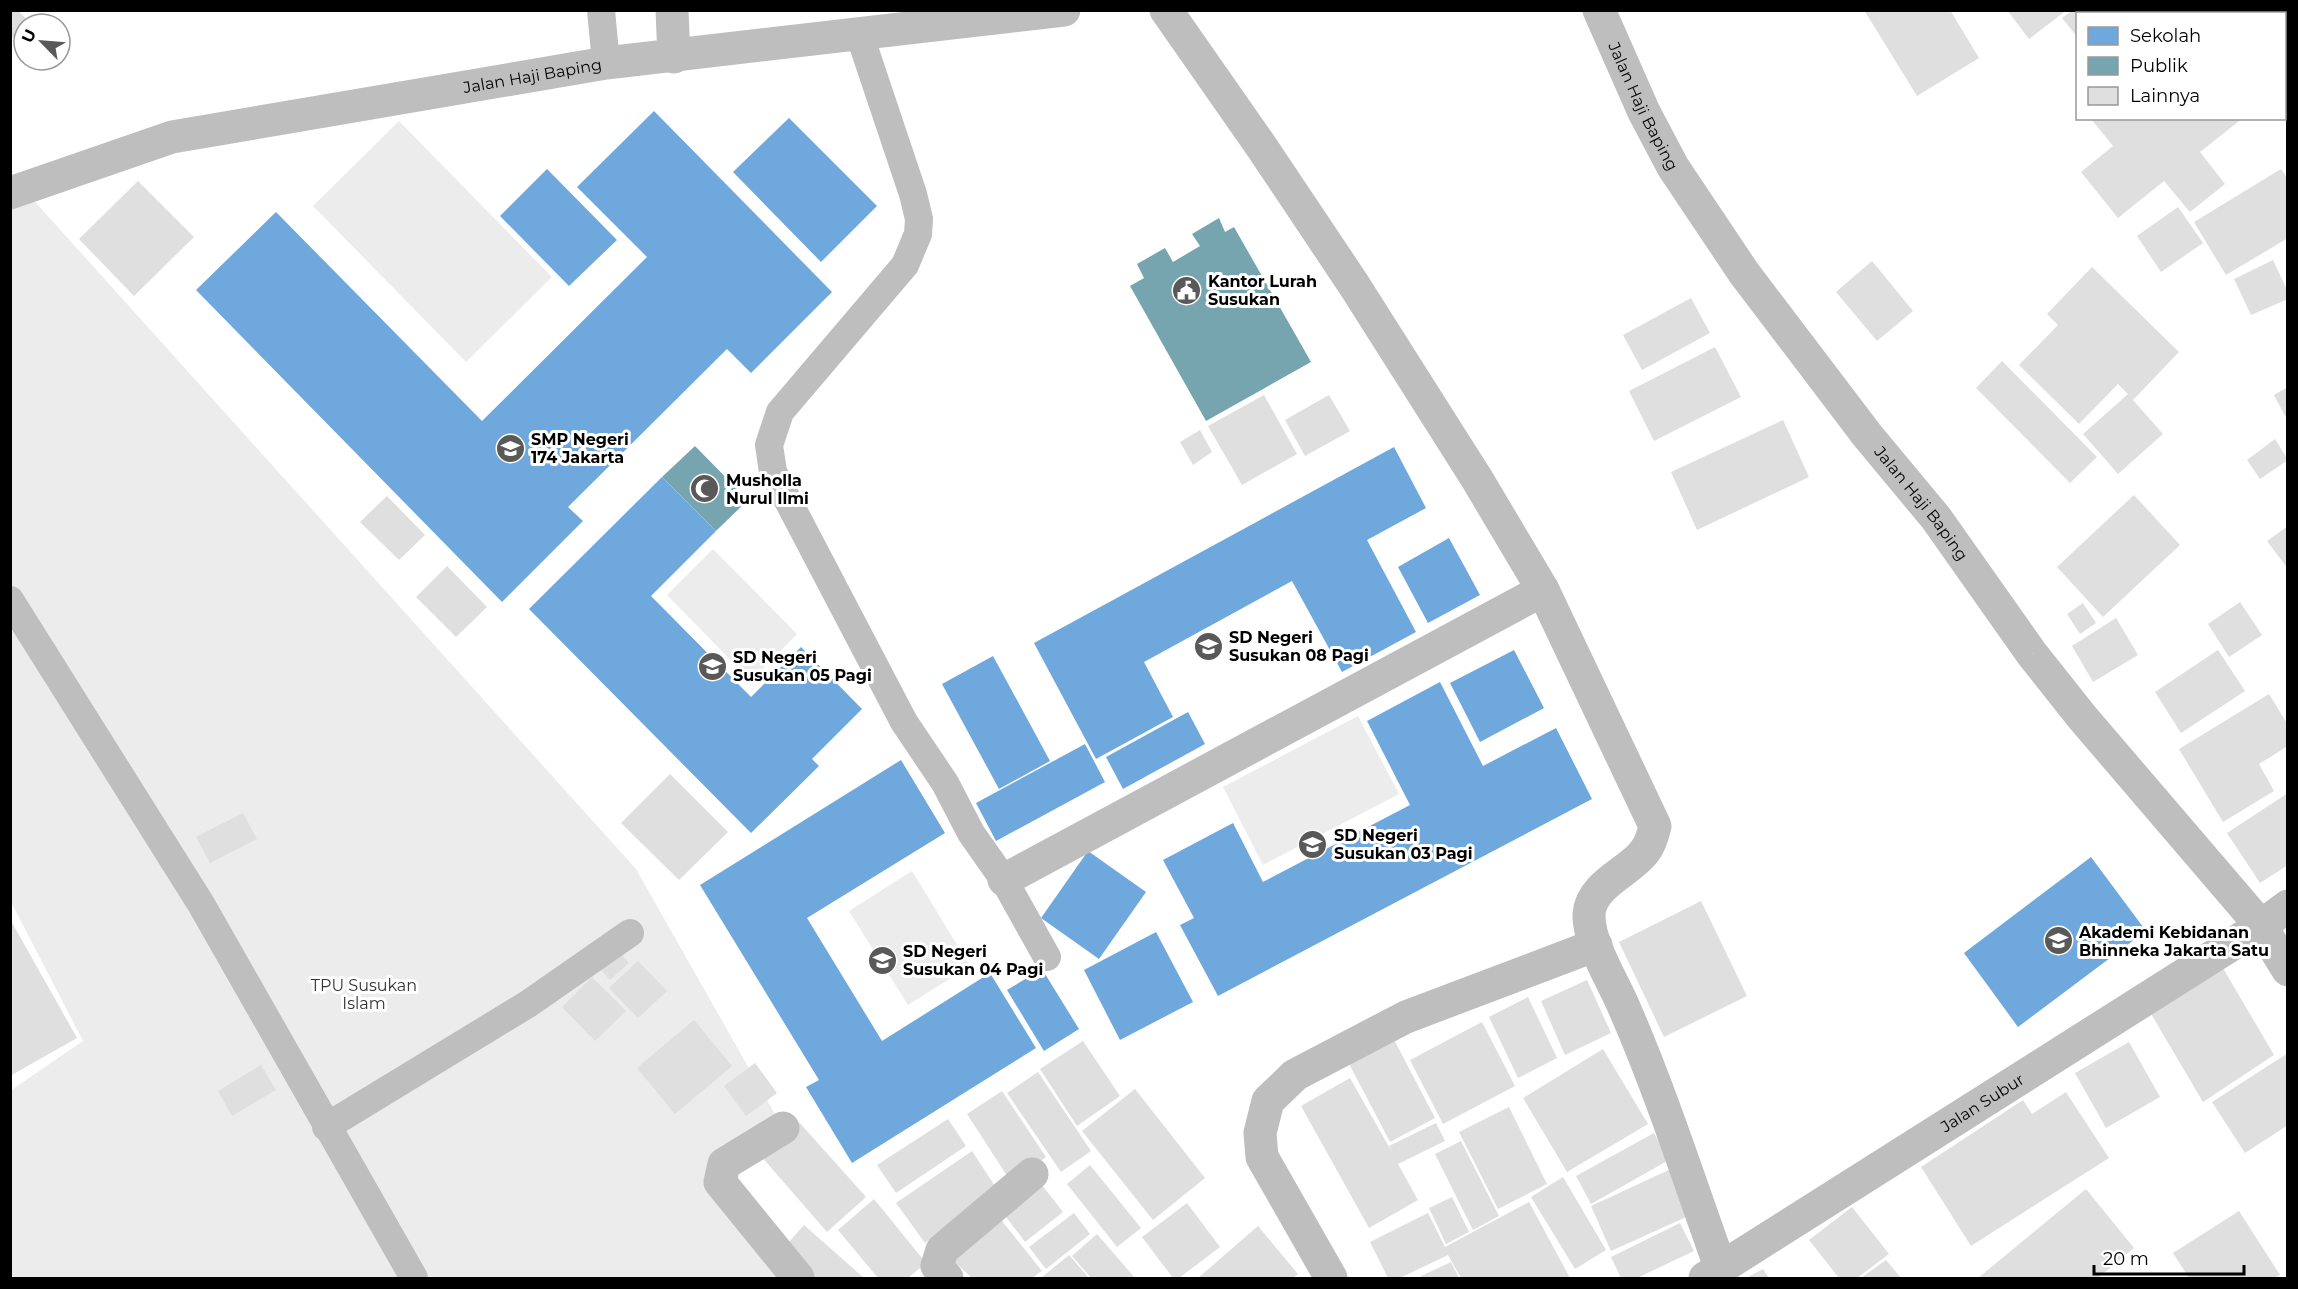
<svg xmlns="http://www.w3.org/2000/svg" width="2298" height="1289" font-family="Montserrat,sans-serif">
<rect width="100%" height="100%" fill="#fff"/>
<g fill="#ececec">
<polygon points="399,121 552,277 466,362 313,206"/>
<polygon points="28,194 636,869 776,1116 714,1157 808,1278 11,1278 10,1091 83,1041 11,902 10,204"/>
<polygon points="713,549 797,634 751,681 667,595"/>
<polygon points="1358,716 1399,794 1263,865 1223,787"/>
<polygon points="912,871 970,966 908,1005 849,911"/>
</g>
<g fill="#6fa8dc">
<polygon points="654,111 832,292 751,373 727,349 568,507 583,521 502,602 196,290 276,212 482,421 647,257 577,187"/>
<polygon points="789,118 877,206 821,262 733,172"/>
<polygon points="547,169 617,240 569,286 500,216"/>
<polygon points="1394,447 1426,508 1367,540 1416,632 1342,672 1292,581 1144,662 1173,717 1096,759 1034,643"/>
<polygon points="662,477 716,531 651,596 751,697 801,647 862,709 812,759 819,766 751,833 529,609"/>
<polygon points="1449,538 1480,595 1428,623 1398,567"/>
<polygon points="1514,650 1544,708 1480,742 1450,683"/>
<polygon points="993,656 1050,761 999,789 942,684"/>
<polygon points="1440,682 1483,766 1556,728 1592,799 1218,996 1180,925 1194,918 1163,860 1233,823 1263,882 1410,805 1367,721"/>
<polygon points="1188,712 1205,744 1123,789 1106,757"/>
<polygon points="1085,744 1105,782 996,841 976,803"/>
<polygon points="901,760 945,833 807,918 882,1041 990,973 1036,1048 852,1163 806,1087 819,1080 700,885"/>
<polygon points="1088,851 1146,892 1099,959 1041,918"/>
<polygon points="2091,857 2146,931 2018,1027 1964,953"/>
<polygon points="1156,932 1193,1002 1120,1040 1084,970"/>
<polygon points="1042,969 1079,1029 1044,1051 1007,990"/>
</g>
<g fill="#76a5af">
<polygon points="1219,218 1225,232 1234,227 1311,362 1206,421 1130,286 1144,278 1137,264 1165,248 1173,262 1200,246 1192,234"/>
<polygon points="695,446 748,500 716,531 662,477"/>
</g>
<g fill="#dfdfdf">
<polygon points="10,10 17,10 32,24 24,24 24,47 10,35"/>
<polygon points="1864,10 1950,10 1979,58 1917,96"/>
<polygon points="2007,10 2067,10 2029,39"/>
<polygon points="2073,10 2166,10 2168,14 2078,14 2078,38 2062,18"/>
<polygon points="2094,118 2243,118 2200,152 2225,184 2190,212 2164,181 2118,218 2081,172 2113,146 2092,120"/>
<polygon points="2281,169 2288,179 2288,238 2226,275 2194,222"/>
<polygon points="138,181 194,237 134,296 79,239"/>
<polygon points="2178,207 2203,243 2161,272 2137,236"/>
<polygon points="2273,260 2288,292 2288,299 2251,315 2234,279"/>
<polygon points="1872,261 1913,311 1877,341 1836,292"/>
<polygon points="2092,267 2179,352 2133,400 2163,434 2118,474 2083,434 2128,394 2118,384 2079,424 2019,365 2058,325 2047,314"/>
<polygon points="1691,298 1710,333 1642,370 1623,335"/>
<polygon points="1715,347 1741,397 1654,441 1629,391"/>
<polygon points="2002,361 2097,457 2070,483 1976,388"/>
<polygon points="2288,387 2288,414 2285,416 2274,395"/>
<polygon points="1264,395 1297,454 1242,485 1208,426"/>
<polygon points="1329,395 1350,431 1305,456 1285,420"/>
<polygon points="1783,420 1809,477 1697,530 1671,472"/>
<polygon points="1200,430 1212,452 1193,465 1180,442"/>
<polygon points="2275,439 2288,460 2260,479 2247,460"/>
<polygon points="2134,495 2180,545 2103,617 2057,567"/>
<polygon points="387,496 425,535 399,560 360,522"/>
<polygon points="2288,526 2288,569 2267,541"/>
<polygon points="447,566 487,607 456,637 416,597"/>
<polygon points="2240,602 2262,635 2229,657 2208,624"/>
<polygon points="2083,603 2096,623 2080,634 2067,614"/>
<polygon points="2116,618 2138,655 2093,682 2072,646"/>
<polygon points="2218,650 2245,691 2181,733 2155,692"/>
<polygon points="2269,694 2288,725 2288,746 2259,764 2274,791 2223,822 2179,749"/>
<polygon points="670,774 728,832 679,880 621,823"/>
<polygon points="2288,793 2288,865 2260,883 2227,833"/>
<polygon points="243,813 257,839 210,863 196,837"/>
<polygon points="1701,901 1747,996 1664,1037 1619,942"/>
<polygon points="10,919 77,1038 10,1076"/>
<polygon points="618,950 629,963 610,980 599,968"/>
<polygon points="638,961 667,991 638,1018 609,988"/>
<polygon points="2220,963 2274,1055 2203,1102 2147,1007"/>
<polygon points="592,977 626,1011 595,1041 562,1007"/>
<polygon points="1587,980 1611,1033 1565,1055 1541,1001"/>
<polygon points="1528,997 1557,1058 1518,1078 1489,1017"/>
<polygon points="694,1020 732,1066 675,1114 637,1068"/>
<polygon points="1482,1022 1515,1086 1443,1124 1410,1060"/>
<polygon points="1390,1032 1435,1118 1390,1142 1345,1056"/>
<polygon points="1083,1041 1120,1096 1077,1126 1040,1069"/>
<polygon points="2129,1042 2160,1097 2106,1128 2075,1073"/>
<polygon points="1603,1049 1648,1124 1567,1172 1523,1098"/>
<polygon points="2288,1053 2288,1125 2245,1153 2212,1102"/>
<polygon points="755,1063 777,1093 746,1116 724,1086"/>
<polygon points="261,1065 276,1090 232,1116 218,1091"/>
<polygon points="1038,1072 1091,1151 1061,1172 1007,1093"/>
<polygon points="1350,1078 1393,1154 1389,1146 1436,1123 1445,1141 1398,1164 1418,1200 1369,1228 1301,1106"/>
<polygon points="1135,1089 1205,1178 1153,1220 1082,1131"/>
<polygon points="1002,1091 1046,1157 1011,1182 967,1114"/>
<polygon points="2066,1092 2109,1158 1971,1246 1921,1167 2023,1100 2032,1114"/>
<polygon points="1509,1107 1547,1184 1498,1209 1459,1132"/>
<polygon points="948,1119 966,1146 896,1193 877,1165"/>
<polygon points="799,1122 866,1197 827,1232 761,1156"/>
<polygon points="1654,1133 1669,1160 1591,1204 1576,1176"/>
<polygon points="1461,1141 1499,1216 1473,1230 1435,1154"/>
<polygon points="972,1151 999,1192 925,1243 896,1203"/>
<polygon points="1090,1165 1141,1228 1117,1247 1067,1184"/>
<polygon points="1673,1168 1693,1214 1611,1251 1591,1206"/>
<polygon points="1563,1177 1606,1250 1575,1269 1531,1197"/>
<polygon points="1038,1180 1063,1212 1025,1242 1000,1209"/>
<polygon points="2086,1189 2134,1248 2098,1278 1978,1278"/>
<polygon points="1452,1197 1469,1232 1446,1244 1429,1208"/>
<polygon points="874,1199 926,1263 908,1278 878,1278 838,1230"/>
<polygon points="1529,1202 1570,1278 1461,1278 1448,1255 1400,1278 1388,1278 1370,1242 1428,1213 1445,1247"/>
<polygon points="1187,1203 1220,1247 1179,1278 1173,1278 1142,1237"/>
<polygon points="1852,1207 1889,1254 1857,1278 1839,1278 1809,1240"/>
<polygon points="994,1211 1042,1271 1032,1278 972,1278 944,1252"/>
<polygon points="2239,1211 2280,1275 2274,1278 2189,1278 2173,1253"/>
<polygon points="1074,1213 1090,1234 1046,1269 1029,1247"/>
<polygon points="1680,1223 1694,1251 1637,1278 1621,1278 1611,1257"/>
<polygon points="804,1225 864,1278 814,1278 782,1250"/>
<polygon points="1258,1226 1298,1274 1293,1278 1198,1278"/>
<polygon points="1097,1234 1135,1278 1091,1278 1072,1256"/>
<polygon points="1069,1255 1089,1278 1041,1278"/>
<polygon points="1886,1260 1901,1278 1861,1278"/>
<polygon points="1451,1262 1459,1278 1417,1278"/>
<polygon points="1763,1269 1769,1278 1746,1278"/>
</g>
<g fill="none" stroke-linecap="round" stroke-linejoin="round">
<g stroke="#bebebe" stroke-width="28">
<polyline points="601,10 606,63"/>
<polyline points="860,36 913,194 919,219 918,234 905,265 780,412 769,445 773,472 904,722 945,783 971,833 1004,880 1047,957"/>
<polyline points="10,600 201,904 414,1278"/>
<polyline points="326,1127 528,1004 630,933"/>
</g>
<g stroke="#bebebe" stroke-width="33">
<polyline points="672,10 674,57"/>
<path d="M1166 10 1261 146 1354 285 1477 479 1543 590 1655 826C1653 835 1651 843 1645 851 1630 872 1591 884 1589 914 1588 944 1615 984 1626 1012 1662 1095 1690 1183 1721 1269"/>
<polyline points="2217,10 2220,14"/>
<polyline points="2284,92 2288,96"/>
<polyline points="1004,880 1543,590"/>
<polyline points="783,1128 724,1164 720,1182 798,1278"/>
<polyline points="947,1278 937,1266 942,1250 1032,1174"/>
<polyline points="1331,1278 1262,1157 1260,1133 1268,1101 1295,1075 1406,1017 1596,945"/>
<path id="s1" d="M1705 1278 2261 926 2288 906"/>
</g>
<g stroke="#bebebe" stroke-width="33">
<path id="s2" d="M1599 10 1644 112 1673 167 1744 273 1867 435 1936 518 2032 654 2082 717 2261 926 2288 970"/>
<path id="s3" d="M10 193 172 137 606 63 1064 10"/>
</g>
</g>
<defs>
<symbol id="civic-disc" viewBox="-11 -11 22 22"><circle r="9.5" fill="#595959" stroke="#fff"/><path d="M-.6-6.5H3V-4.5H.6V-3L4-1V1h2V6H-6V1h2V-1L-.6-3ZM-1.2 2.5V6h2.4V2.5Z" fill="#fff"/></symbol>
<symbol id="school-disc" viewBox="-11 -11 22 22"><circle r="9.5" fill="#595959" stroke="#fff"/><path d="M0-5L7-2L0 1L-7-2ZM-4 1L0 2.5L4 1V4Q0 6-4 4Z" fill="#fff"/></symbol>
<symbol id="mosque-disc" viewBox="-11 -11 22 22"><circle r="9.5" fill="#595959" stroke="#fff"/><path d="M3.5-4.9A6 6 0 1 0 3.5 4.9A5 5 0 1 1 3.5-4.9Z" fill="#fff"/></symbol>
<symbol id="university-disc" viewBox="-11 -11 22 22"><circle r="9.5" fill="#595959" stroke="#fff"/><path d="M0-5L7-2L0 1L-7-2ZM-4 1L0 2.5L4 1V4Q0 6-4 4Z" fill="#fff"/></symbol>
</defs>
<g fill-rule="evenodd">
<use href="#civic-disc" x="1170" y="274" width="33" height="33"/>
<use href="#school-disc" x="494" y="432" width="33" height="33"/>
<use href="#mosque-disc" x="688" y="472" width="33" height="33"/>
<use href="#school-disc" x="1192" y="630" width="33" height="33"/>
<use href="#school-disc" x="696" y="650" width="33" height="33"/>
<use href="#school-disc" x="1296" y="828" width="33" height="33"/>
<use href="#university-disc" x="2042" y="924" width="33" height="33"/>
<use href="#school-disc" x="866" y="944" width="33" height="33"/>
</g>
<g text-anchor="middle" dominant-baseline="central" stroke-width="6" stroke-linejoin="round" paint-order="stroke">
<g font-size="16" fill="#000" stroke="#fff">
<text stroke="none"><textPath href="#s3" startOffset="537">Jalan Haji Baping</textPath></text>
<text stroke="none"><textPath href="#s2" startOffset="106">Jalan Haji Baping</textPath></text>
<text stroke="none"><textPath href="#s2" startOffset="592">Jalan Haji Baping</textPath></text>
<text stroke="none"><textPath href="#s1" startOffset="328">Jalan Subur</textPath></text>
</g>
<g font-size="16" font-weight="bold" fill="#000" stroke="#fff" text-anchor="start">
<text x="1208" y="281">Kantor Lurah<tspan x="1208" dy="18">Susukan</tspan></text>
<text x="531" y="439">SMP Negeri<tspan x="531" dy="18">174 Jakarta</tspan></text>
<text x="726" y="480">Musholla<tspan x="726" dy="18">Nurul Ilmi</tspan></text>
<text x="1229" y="637">SD Negeri<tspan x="1229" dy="18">Susukan 08 Pagi</tspan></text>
<text x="733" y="657">SD Negeri<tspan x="733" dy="18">Susukan 05 Pagi</tspan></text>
<text x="1334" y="835">SD Negeri<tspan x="1334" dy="18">Susukan 03 Pagi</tspan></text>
<text x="2079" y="932">Akademi Kebidanan<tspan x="2079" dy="18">Bhinneka Jakarta Satu</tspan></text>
<text x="903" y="951">SD Negeri<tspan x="903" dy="18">Susukan 04 Pagi</tspan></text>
</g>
<g font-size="16" fill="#333" stroke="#fff">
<text x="364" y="985">TPU Susukan<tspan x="364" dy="18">Islam</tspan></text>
</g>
</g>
<rect width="2298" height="1289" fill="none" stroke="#000000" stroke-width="24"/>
<rect x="2076" y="12" width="210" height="108" fill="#ffffff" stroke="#999999" stroke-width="1.5"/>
<rect x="2088" y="27" width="30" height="18" fill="#6fa8dc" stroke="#999999" stroke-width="1.5"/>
<text x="2130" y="42" font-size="18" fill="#000000">Sekolah</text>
<rect x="2088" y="57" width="30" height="18" fill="#76a5af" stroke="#999999" stroke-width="1.5"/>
<text x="2130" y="72" font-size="18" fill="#000000">Publik</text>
<rect x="2088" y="87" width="30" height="18" fill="#dfdfdf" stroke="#999999" stroke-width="1.5"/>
<text x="2130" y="102" font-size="18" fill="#000000">Lainnya</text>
<g transform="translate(42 42) rotate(295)"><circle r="28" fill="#ffffff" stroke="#999999" stroke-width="1.5"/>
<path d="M0-4.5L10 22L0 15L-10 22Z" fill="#595959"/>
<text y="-9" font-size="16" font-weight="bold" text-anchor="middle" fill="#000000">U</text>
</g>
<path d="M2094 1265v9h150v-9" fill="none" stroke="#000000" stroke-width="3"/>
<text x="2103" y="1265" font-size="18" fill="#000000" stroke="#ffffff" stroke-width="4.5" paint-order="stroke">20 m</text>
</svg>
